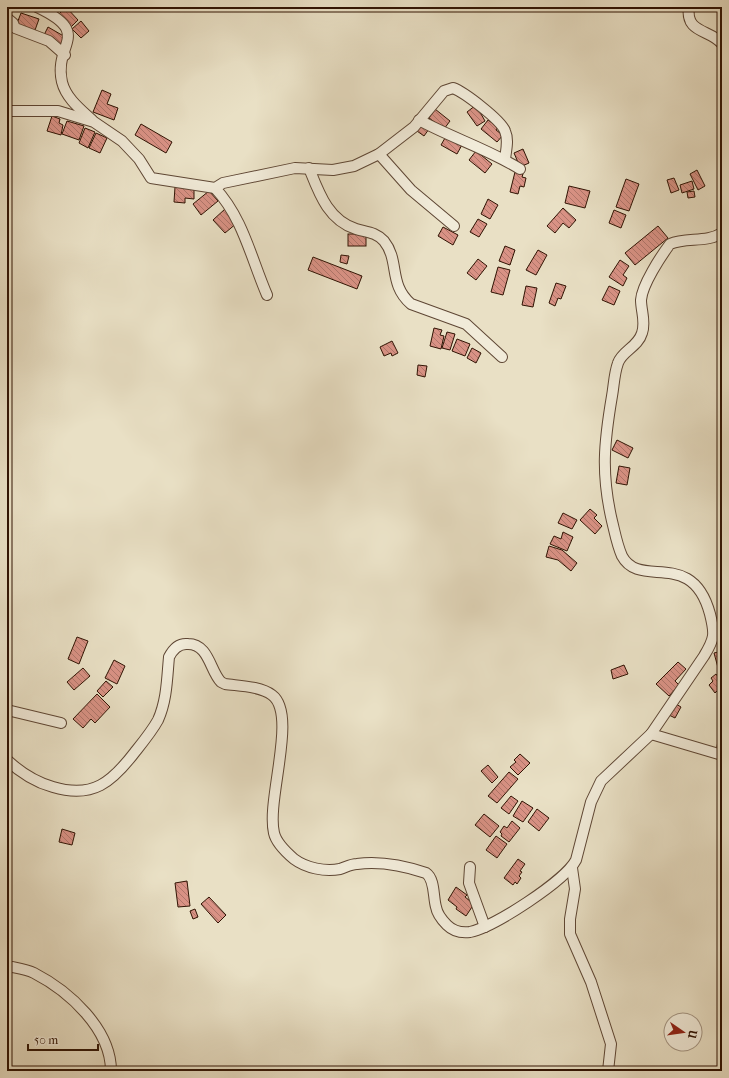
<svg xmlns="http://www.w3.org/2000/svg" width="729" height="1078" font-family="'IM FELL French Canon',serif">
<defs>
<pattern id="building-back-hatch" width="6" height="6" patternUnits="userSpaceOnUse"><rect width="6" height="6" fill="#d99285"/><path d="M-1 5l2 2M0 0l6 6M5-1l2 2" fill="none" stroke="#b0766b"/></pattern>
</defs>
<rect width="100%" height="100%" fill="#e9e0c5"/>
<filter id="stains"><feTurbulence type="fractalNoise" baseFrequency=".005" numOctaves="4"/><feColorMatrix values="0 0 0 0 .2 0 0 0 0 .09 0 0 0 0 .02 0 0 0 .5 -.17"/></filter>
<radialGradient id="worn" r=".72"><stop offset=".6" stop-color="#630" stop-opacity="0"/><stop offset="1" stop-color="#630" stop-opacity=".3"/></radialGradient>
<g fill="url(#building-back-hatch)" stroke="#301303">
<polygon points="66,7 78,20 71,27 59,14"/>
<polygon points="21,13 39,19 34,33 16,26"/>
<polygon points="81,21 89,31 81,38 72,29"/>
<polygon points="48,27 67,38 62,46 44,35"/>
<polygon points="102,90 111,94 107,104 118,108 114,120 93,112"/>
<polygon points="476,105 485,121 477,126 467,112"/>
<polygon points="435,109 450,121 444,129 429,118"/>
<polygon points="52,116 60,119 59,123 63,125 61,135 47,131"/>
<polygon points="488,120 498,127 496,130 503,135 497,142 481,129"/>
<polygon points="67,121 84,126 79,140 62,134"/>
<polygon points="422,123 429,129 424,136 417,131"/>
<polygon points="141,124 172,142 166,153 135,135"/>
<polygon points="85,128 95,132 88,148 79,143"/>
<polygon points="96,133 107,138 100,153 89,148"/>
<polygon points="445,138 463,143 457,154 441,145"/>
<polygon points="523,149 529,163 520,167 514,153"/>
<polygon points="476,151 492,164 485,173 469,160"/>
<polygon points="697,170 705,186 698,190 690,174"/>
<polygon points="515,172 523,174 522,177 526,178 524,187 520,186 518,194 510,192"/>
<polygon points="674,178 679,190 671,193 667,180"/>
<polygon points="626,179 639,184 629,211 616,207"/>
<polygon points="692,181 694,189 682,193 680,185"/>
<polygon points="569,186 590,191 585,208 565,203"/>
<polygon points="175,187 194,188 194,199 185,198 185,203 174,202"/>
<polygon points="209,191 218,201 201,215 193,204"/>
<polygon points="694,191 695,197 688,198 687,192"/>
<polygon points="488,199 498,205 490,219 481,214"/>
<polygon points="563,208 576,220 569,228 563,223 555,233 547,226"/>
<polygon points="225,209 237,223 225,233 213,220"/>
<polygon points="614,210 626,215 621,228 609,223"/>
<polygon points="478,219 487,224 479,237 470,232"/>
<polygon points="658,226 668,238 635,265 625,253"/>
<polygon points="443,227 458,235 453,245 438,236"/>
<rect x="348" y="234" width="18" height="12"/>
<polygon points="505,246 515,250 510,265 499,261"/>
<polygon points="538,250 547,255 536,275 526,270"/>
<polygon points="341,255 349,256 347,264 340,262"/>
<polygon points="313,257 362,276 357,289 308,270"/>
<polygon points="478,259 487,266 476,280 467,273"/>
<polygon points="620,260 629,266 623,275 627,278 623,286 609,277"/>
<polygon points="498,267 510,270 503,295 491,292"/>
<polygon points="556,283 566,286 561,299 558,298 555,306 549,303"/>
<polygon points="526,286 537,288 533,307 522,305"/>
<polygon points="609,286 620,291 614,305 602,300"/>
<polygon points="434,328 442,330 440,335 444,336 441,349 430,346"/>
<polygon points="447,332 455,334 450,350 442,348"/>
<polygon points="457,339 470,344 465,356 452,351"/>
<polygon points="392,341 398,353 392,356 391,353 384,356 380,347"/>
<polygon points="472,348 481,353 476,363 467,358"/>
<polygon points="418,365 427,366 425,377 417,375"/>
<polygon points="617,440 633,448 628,458 612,450"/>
<polygon points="619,466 630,468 627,485 616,483"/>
<polygon points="590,509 597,515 594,518 602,526 595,534 580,520"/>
<polygon points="563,513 577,520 572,529 558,523"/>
<polygon points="563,532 573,537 567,551 550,544 554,536 561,539"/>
<polygon points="549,546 562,550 577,563 571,571 558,560 546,557"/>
<polygon points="77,637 88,641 79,664 68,659"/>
<polygon points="722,651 722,674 720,675 714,653"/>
<polygon points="114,660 125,666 117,684 105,678"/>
<polygon points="678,662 686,669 675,681 679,685 669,696 656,684"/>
<polygon points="624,665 628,674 613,679 611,670"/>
<polygon points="83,668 90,676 74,690 67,682"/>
<polygon points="716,674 721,681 717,685 720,688 715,693 709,685 713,681 711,678"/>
<polygon points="106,681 113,687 103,697 97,691"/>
<polygon points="97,694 110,707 95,723 91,719 83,728 73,719"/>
<polygon points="676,704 681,707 675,718 669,715"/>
<polygon points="721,718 722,718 722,748 717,747"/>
<polygon points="520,754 530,763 518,775 510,767 516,762 514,760"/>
<polygon points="488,765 498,777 492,783 481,771"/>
<polygon points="509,772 518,779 497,803 488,796"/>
<polygon points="511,796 518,801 509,814 501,808"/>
<polygon points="522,801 533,808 523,822 513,816"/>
<polygon points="537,809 549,818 539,831 528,822"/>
<polygon points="484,814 499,826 490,837 475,825"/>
<polygon points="512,821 520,828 509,842 501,836 502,834 500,832 504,826 507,828"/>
<polygon points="62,829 75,833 72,845 59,842"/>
<polygon points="496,836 507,844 497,858 486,850"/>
<polygon points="518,859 525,864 520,871 522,872 519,876 521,878 517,884 515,882 513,885 504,878"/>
<polygon points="187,881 190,906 178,907 175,883"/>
<polygon points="456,887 467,895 465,897 474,904 466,916 456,909 457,907 448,900"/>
<polygon points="209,897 226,915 218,923 201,904"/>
<polygon points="195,909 198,917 193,919 190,911"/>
</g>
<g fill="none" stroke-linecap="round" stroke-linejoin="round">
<defs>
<g id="minor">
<path d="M37 7C94 34 53 43 62 82 66 98 80 109 92 120"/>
<path d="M689 7C685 34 711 29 722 44"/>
<polyline points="7,18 13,23 15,28 49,41 65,55"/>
<path d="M7 111H58L94 122 122 141 139 159 151 178 215 188 223 183 295 168 333 170 354 166 379 154 414 127 444 91 453 88C464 92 501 120 505 131 509 140 506 150 505 159"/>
<path d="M419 120C452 138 488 149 520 169"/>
<polyline points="379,154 411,190 454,226"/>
<path d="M309 168C319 193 328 220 356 229 366 232 376 232 384 241 400 261 388 284 411 304L466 324 502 357"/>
<path d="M215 188C243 218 251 258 267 295"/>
<polyline points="7,710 61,723"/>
<polyline points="651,734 722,755"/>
<path d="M7 760C21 773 35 782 53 787 93 799 112 782 135 752 143 742 152 731 158 720 167 700 167 678 169 657 173 649 179 643 188 644 209 644 210 671 221 682L225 684C239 686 260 686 272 695 298 714 266 800 274 833 276 842 287 853 294 859 306 868 325 872 340 869 346 867 351 864 357 864 379 861 405 866 426 873 435 879 433 897 436 907 437 913 443 921 447 925 453 931 462 933 470 932 494 927 565 881 576 860L591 802 601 781 651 734 704 656C715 638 715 634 710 614 692 547 640 590 622 556 617 545 615 533 612 521 601 474 604 443 612 396 614 385 614 374 618 363 622 351 638 347 642 333 646 322 641 311 641 300 642 285 661 256 670 244 686 237 707 243 722 233"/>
<polyline points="470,867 469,883 485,927"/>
<polyline points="572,868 575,889 570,919 570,934 591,982 611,1044 608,1071"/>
<path d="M7 966C16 968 26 969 34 973 69 991 111 1029 111 1071"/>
</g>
</defs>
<use href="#minor" stroke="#5e4634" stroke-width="12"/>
<use href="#minor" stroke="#f1ebd9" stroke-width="10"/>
</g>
<rect width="729" height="1078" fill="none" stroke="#e9e0c5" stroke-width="24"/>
<rect x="8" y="8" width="713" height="1062" fill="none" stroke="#301303" stroke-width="2"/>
<rect x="12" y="12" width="705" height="1054" fill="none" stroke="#301303"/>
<g transform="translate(683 1032) rotate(103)"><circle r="19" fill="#f1ebd9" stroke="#a49583"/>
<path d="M0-3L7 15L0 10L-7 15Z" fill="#8f2418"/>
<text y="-6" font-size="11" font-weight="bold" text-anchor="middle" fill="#301303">U</text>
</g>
<path d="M28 1044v6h70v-6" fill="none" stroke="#301303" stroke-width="2"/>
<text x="34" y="1044" font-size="12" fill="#301303" stroke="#f1ebd9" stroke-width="3" paint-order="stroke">50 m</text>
<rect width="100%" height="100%" filter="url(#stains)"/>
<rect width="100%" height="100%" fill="url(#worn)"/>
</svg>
